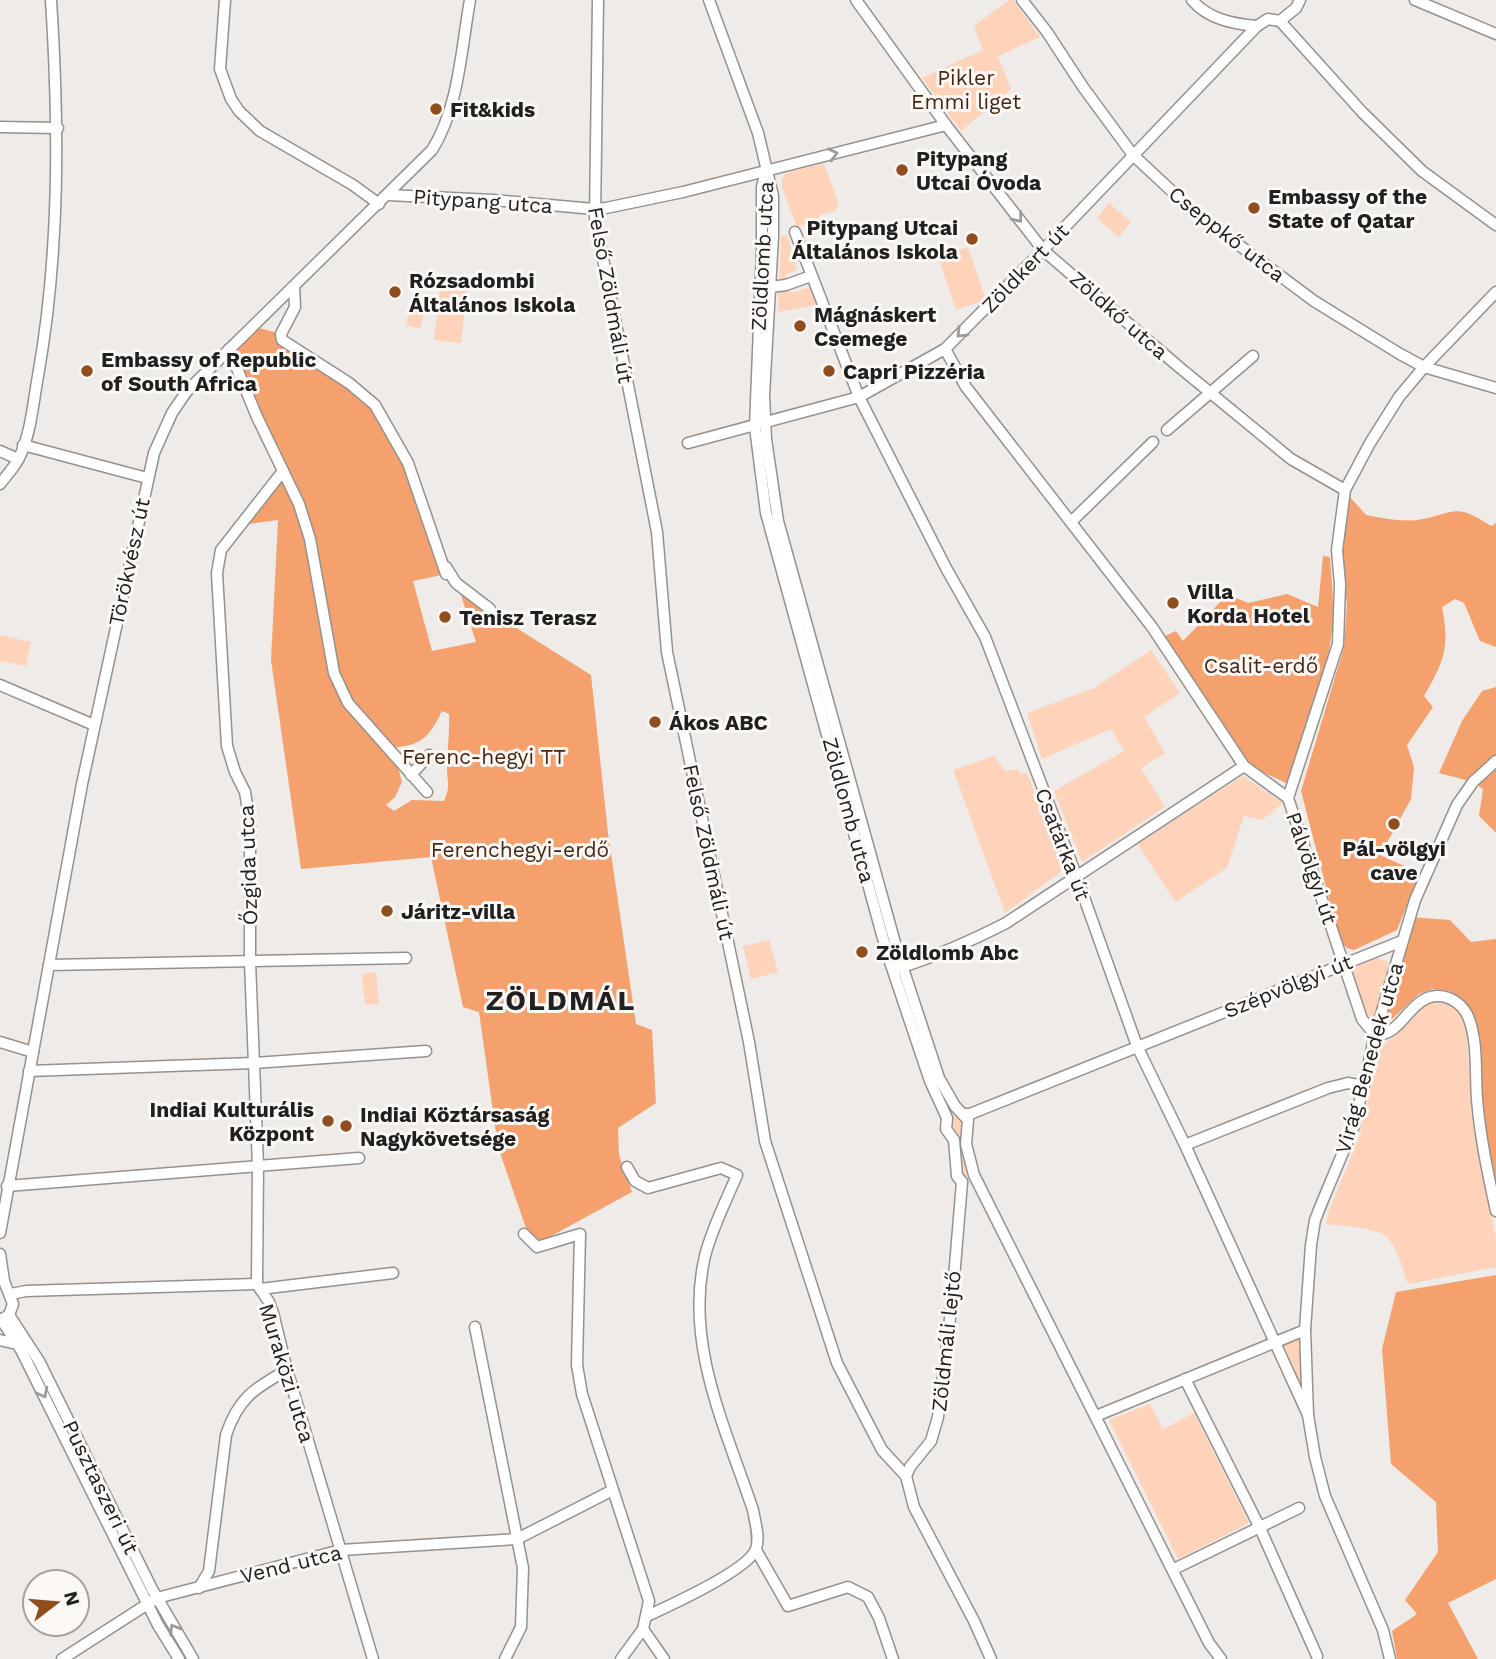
<svg xmlns="http://www.w3.org/2000/svg" width="1496" height="1659" font-family="'Work Sans',sans-serif">
<rect width="100%" height="100%" fill="#eeebe9"/>
<g fill="#fed3ba">
<polygon points="1009,0 1013,0 1040,37 998,56 1011,89 961,131 922,78 983,50 974,26"/>
<polygon points="824,163 839,205 834,211 820,215 818,220 797,227 782,188 782,179 786,173"/>
<polygon points="1109,203 1131,222 1119,237 1097,218"/>
<polygon points="787,235 797,270 785,275 791,293 810,287 817,305 778,312 781,236"/>
<polygon points="968,247 986,300 956,310 938,257"/>
<polygon points="440,287 467,290 461,343 434,340"/>
<polygon points="414,298 428,302 420,329 406,325"/>
<polygon points="0,635 31,642 26,666 0,661"/>
<polygon points="1151,650 1180,693 1144,717 1165,753 1141,768 1165,807 1082,862 1054,791 1124,751 1111,729 1042,759 1027,713 1094,688"/>
<polygon points="994,756 1005,771 1018,769 1020,774 1027,773 1059,856 1061,872 1005,913 953,770"/>
<polygon points="1243,776 1283,803 1262,820 1244,816 1227,868 1175,902 1137,843"/>
<polygon points="769,940 778,972 751,979 743,946"/>
<polygon points="1376,958 1387,961 1389,973 1376,1013 1371,1018 1368,1017 1349,972 1351,968"/>
<polygon points="376,972 379,1004 365,1005 362,974"/>
<path d="M1429 1000C1447 1000 1457 1006 1466 1021L1472 1118 1496 1238V1267L1408 1284C1402 1269 1398 1248 1387 1237 1376 1227 1341 1226 1326 1224L1329 1210 1359 1138 1380 1048 1412 1020 1416 1008Z"/>
<polygon points="953,1116 960,1116 965,1120 969,1173 965,1177 960,1176 949,1120"/>
<polygon points="1297,1340 1300,1341 1301,1386 1284,1345"/>
<polygon points="33,1356 143,1580 140,1581 30,1359"/>
<polygon points="1150,1404 1163,1429 1194,1413 1249,1523 1178,1559 1109,1420"/>
</g>
<g fill="#f4a16d" fill-rule="evenodd">
<path d="M252 326 281 334 375 405 393 433 446 574 413 581 432 651 476 642 460 592 591 675 608 833 636 1024 652 1030 656 1103 618 1128 619 1155 632 1192 542 1241 528 1234 498 1147 479 1012 463 1007 431 857 301 869 271 660 278 520 241 525 282 471 229 349ZM442 711 449 714C450 732 447 749 447 767 447 783 451 785 444 801L412 800 394 811 386 805 395 797 402 782 398 767 384 749C418 745 426 744 442 711Z"/>
<path d="M1350 497 1366 515C1383 518 1400 522 1417 520 1455 514 1454 501 1491 526L1496 523V647L1480 641 1464 603 1455 599 1442 607C1450 648 1444 661 1424 696L1433 707 1407 745 1414 767 1411 799 1380 855 1420 873 1397 930 1354 950 1347 948 1340 941 1301 791 1344 647 1347 604 1340 552Z"/>
<path d="M1323 556 1330 557C1332 584 1335 611 1331 638 1325 687 1302 735 1289 783H1286L1252 767 1165 636 1176 631 1183 641 1224 598 1234 597 1248 603 1287 594 1318 607Z"/>
<polygon points="1496,687 1496,833 1479,816 1483,789 1473,782 1439,773 1462,721 1482,691"/>
<polygon points="1410,917 1450,920 1471,942 1496,939 1496,1196 1486,1144 1473,1021 1463,1002 1450,991 1433,989 1419,994 1392,1019 1384,1016"/>
<polygon points="1496,1275 1496,1579 1448,1603 1478,1659 1397,1659 1392,1631 1417,1614 1405,1600 1438,1552 1436,1502 1391,1464 1382,1349 1396,1292"/>
</g>
<g fill="none" stroke-linecap="round" stroke-linejoin="round">
<defs>
<g id="minor">
<polyline points="225,0 220,69 231,99 239,111 260,131 353,185 379,204"/>
<polyline points="598,0 595,218 657,532 667,652 749,1042 765,1141 837,1363 882,1450 906,1476 914,1507 974,1621 991,1659"/>
<polyline points="709,0 758,133 773,196 773,236 764,395 766,439 778,521 897,950 939,1078 955,1106 968,1120 966,1144 974,1175 1209,1643 1221,1659"/>
<polyline points="856,0 946,125 1043,250 1179,367 1291,459 1345,490"/>
<polyline points="1022,0 1047,32 1083,87 1133,155 1192,210 1314,301 1400,354 1424,367 1496,388"/>
<path d="M1192 0C1208 19 1233 24 1257 26"/>
<polyline points="1415,0 1496,34"/>
<polyline points="1280,21 1362,112 1422,171 1496,225"/>
<polyline points="0,127 58,128"/>
<polyline points="766,171 762,187 762,251 755,427 766,513 887,953 930,1081 947,1118 946,1129 954,1140 957,1176 962,1182"/>
<polyline points="388,195 493,200 594,209 606,208 683,192 946,125"/>
<polyline points="795,232 859,397 946,568 985,637 1076,875 1137,1046 1185,1145 1308,1415"/>
<polyline points="294,287 295,307 281,334 282,340 349,383 375,405 408,463 446,574"/>
<polyline points="771,287 786,285 811,276"/>
<polyline points="229,349 257,417 299,504 310,539 334,673 348,703 427,792"/>
<polyline points="945,349 966,387 1152,627 1244,766 1288,798"/>
<polyline points="1167,430 1253,356"/>
<polyline points="688,443 859,397 945,349 1043,250 1257,26 1268,19 1280,21 1296,8 1300,0"/>
<polyline points="23,445 147,478"/>
<polyline points="0,451 18,459"/>
<path d="M0 484C6 476 14 468 19 458 31 434 33 403 38 376 60 252 59 126 51 0"/>
<polyline points="1071,522 1153,442"/>
<polyline points="446,567 456,583 490,609"/>
<polyline points="0,685 94,725"/>
<polyline points="411,775 429,755"/>
<polyline points="49,965 406,958"/>
<path d="M899 968C937 956 971 941 1006 923L1244 766"/>
<polyline points="1375,1035 1362,1019 1288,798 1338,644 1340,584 1337,550 1345,490 1370,443 1399,397 1424,367 1496,292"/>
<path d="M1375 1035C1402 1036 1409 998 1436 996 1450 995 1464 1005 1469 1019 1478 1043 1475 1074 1477 1099 1480 1137 1488 1174 1496 1211"/>
<polyline points="0,1042 33,1052"/>
<polyline points="29,1071 253,1063 426,1051"/>
<polyline points="964,1114 970,1114 1402,941"/>
<polyline points="1185,1145 1328,1088 1348,1083 1364,1086"/>
<path d="M627 1167 635 1181 648 1188 721 1168 737 1175C726 1201 712 1228 705 1256 684 1343 726 1429 753 1510 755 1522 760 1537 756 1549 748 1570 669 1606 647 1616"/>
<polyline points="7,1186 359,1158"/>
<path d="M0 1233 82 784 154 453 172 413 187 391 432 150C459 107 461 50 470 0"/>
<polyline points="524,1234 537,1247 580,1234 577,1365 582,1394 649,1601 643,1629 621,1659"/>
<polyline points="0,1254 4,1281 13,1304 9,1315 4,1318"/>
<polyline points="257,1284 258,1166 250,962 250,823 245,792 235,772 227,746 217,573 221,550 283,471"/>
<polyline points="257,1284 269,1302 273,1313 287,1370 373,1659"/>
<polyline points="260,1289 393,1273"/>
<polyline points="11,1294 26,1291 257,1284"/>
<polyline points="9,1315 39,1361 152,1589 193,1659"/>
<polyline points="1,1319 21,1350 158,1625 179,1659"/>
<polyline points="475,1327 523,1568 521,1627 505,1659"/>
<polyline points="0,1340 17,1344"/>
<polyline points="1185,1379 1260,1528 1317,1656"/>
<polyline points="1096,1416 1305,1330"/>
<polyline points="906,1476 910,1467 931,1441 938,1417 952,1302 962,1182"/>
<polyline points="756,1550 788,1606 848,1587 868,1597 879,1618 893,1659"/>
<polyline points="1174,1569 1299,1508"/>
<path d="M199 1588 209 1571 226 1435C238 1398 255 1388 287 1370"/>
<polyline points="643,1629 664,1659"/>
<polyline points="62,1659 157,1598 341,1550 517,1539 613,1490"/>
<polyline points="1390,1659 1383,1630 1325,1496 1315,1457 1308,1415 1305,1330 1311,1245 1315,1220 1323,1200 1354,1126 1375,1035 1415,900 1457,805 1473,782 1496,761"/>
</g>
</defs>
<use href="#minor" stroke="#94918f" stroke-width="13"/>
<use href="#minor" stroke="#fff" stroke-width="10"/>
</g>
<defs><path id="oneway-chevron" d="M-2-3.5L2.5 0L-2 3.5" fill="none" stroke-width="1.6" stroke-linecap="round" stroke-linejoin="round" transform="scale(1.75)"/></defs>
<g stroke="#9b9b9a">
<use href="#oneway-chevron" transform="translate(833 154) rotate(-14)"/>
<use href="#oneway-chevron" transform="translate(1018 218) rotate(52)"/>
<use href="#oneway-chevron" transform="translate(961 333) rotate(135)"/>
<use href="#oneway-chevron" transform="translate(43 1393) rotate(63)"/>
<use href="#oneway-chevron" transform="translate(174 1629) rotate(-121)"/>
</g>
<g fill="#904d1e" stroke="#fbf8f6" stroke-width="2.5">
<circle cx="436" cy="109" r="7"/>
<circle cx="902" cy="170" r="7"/>
<circle cx="1254" cy="208" r="7"/>
<circle cx="972" cy="239" r="7"/>
<circle cx="395" cy="292" r="7"/>
<circle cx="800" cy="326" r="7"/>
<circle cx="87" cy="371" r="7"/>
<circle cx="829" cy="371" r="7"/>
<circle cx="1173" cy="603" r="7"/>
<circle cx="445" cy="617" r="7"/>
<circle cx="655" cy="722" r="7"/>
<circle cx="1394" cy="824" r="7"/>
<circle cx="387" cy="911" r="7"/>
<circle cx="862" cy="952" r="7"/>
<circle cx="328" cy="1121" r="7"/>
<circle cx="346" cy="1126" r="7"/>
</g>
<g text-anchor="middle" dominant-baseline="central" stroke-width="6" stroke-linejoin="round" paint-order="stroke">
<g font-size="21" fill="#472610" stroke="#fbf8f6">
<text x="966" y="77">Pikler<tspan x="966" dy="24">Emmi liget</tspan></text>
<text x="1261" y="665">Csalit-erdő</text>
<text x="484" y="756">Ferenc-hegyi TT</text>
<text x="520" y="849">Ferenchegyi-erdő</text>
</g>
<g font-size="21" font-weight="bold" fill="#21201f" stroke="#fbf8f6" text-anchor="start">
<text x="450" y="109">Fit&amp;kids</text>
<text x="916" y="158">Pitypang<tspan x="916" dy="24">Utcai Óvoda</tspan></text>
<text x="1268" y="196">Embassy of the<tspan x="1268" dy="24">State of Qatar</tspan></text>
<text x="958" y="227" text-anchor="end">Pitypang Utcai<tspan x="958" dy="24">Általános Iskola</tspan></text>
<text x="409" y="280">Rózsadombi<tspan x="409" dy="24">Általános Iskola</tspan></text>
<text x="814" y="314">Mágnáskert<tspan x="814" dy="24">Csemege</tspan></text>
<text x="101" y="359">Embassy of Republic<tspan x="101" dy="24">of South Africa</tspan></text>
<text x="843" y="371">Capri Pizzéria</text>
<text x="1187" y="591">Villa<tspan x="1187" dy="24">Korda Hotel</tspan></text>
<text x="459" y="617">Tenisz Terasz</text>
<text x="669" y="722">Ákos ABC</text>
<text x="1394" y="848" text-anchor="middle">Pál-völgyi<tspan x="1394" dy="24">cave</tspan></text>
<text x="401" y="911">Járitz-villa</text>
<text x="876" y="952">Zöldlomb Abc</text>
<text x="314" y="1109" text-anchor="end">Indiai Kulturális<tspan x="314" dy="24">Központ</tspan></text>
<text x="360" y="1114">Indiai Köztársaság<tspan x="360" dy="24">Nagykövetsége</tspan></text>
</g>
<g font-size="21" fill="#21201f" stroke="#fbf8f6">
<text transform="translate(483 201) rotate(4)">Pitypang utca</text>
<text transform="translate(1227 234) rotate(38)">Cseppkő utca</text>
<text transform="translate(762 256) rotate(-87)">Zöldlomb utca</text>
<text transform="translate(1025 268) rotate(-46)">Zöldkert út</text>
<text transform="translate(611 295) rotate(80)">Felső Zöldmáli út</text>
<text transform="translate(1119 315) rotate(41)">Zöldkő utca</text>
<text transform="translate(129 562) rotate(-78)">Törökvész út</text>
<text transform="translate(849 810) rotate(75)">Zöldlomb utca</text>
<text transform="translate(1063 844) rotate(69)">Csatárka út</text>
<text transform="translate(709 852) rotate(78)">Felső Zöldmáli út</text>
<text transform="translate(248 865) rotate(-92)">Őzgida utca</text>
<text transform="translate(1312 868) rotate(71)">Pálvölgyi út</text>
<text transform="translate(1288 986) rotate(-22)">Szépvölgyi út</text>
<text transform="translate(1369 1058) rotate(-74)">Virág Benedek utca</text>
<text transform="translate(946 1341) rotate(-84)">Zöldmáli lejtő</text>
<text transform="translate(287 1373) rotate(73)">Muraközi utca</text>
<text transform="translate(101 1487) rotate(64)">Pusztaszeri út</text>
<text transform="translate(291 1564) rotate(-14)">Vend utca</text>
</g>
<g font-size="28" font-weight="bold" letter-spacing="2" fill="#21201f" stroke="#fbf8f6">
<text x="561" y="1000">ZÖLDMÁL</text>
</g>
</g>
<g transform="translate(56 1603) rotate(74)"><circle r="33" fill="#fbf8f6" stroke="#a4a2a0" stroke-width="2"/>
<path d="M0-5L12 26L0 18L-12 26Z" fill="#904d1e"/>
<text y="-10" font-size="19" font-weight="bold" text-anchor="middle" fill="#21201f">N</text>
</g>
</svg>
